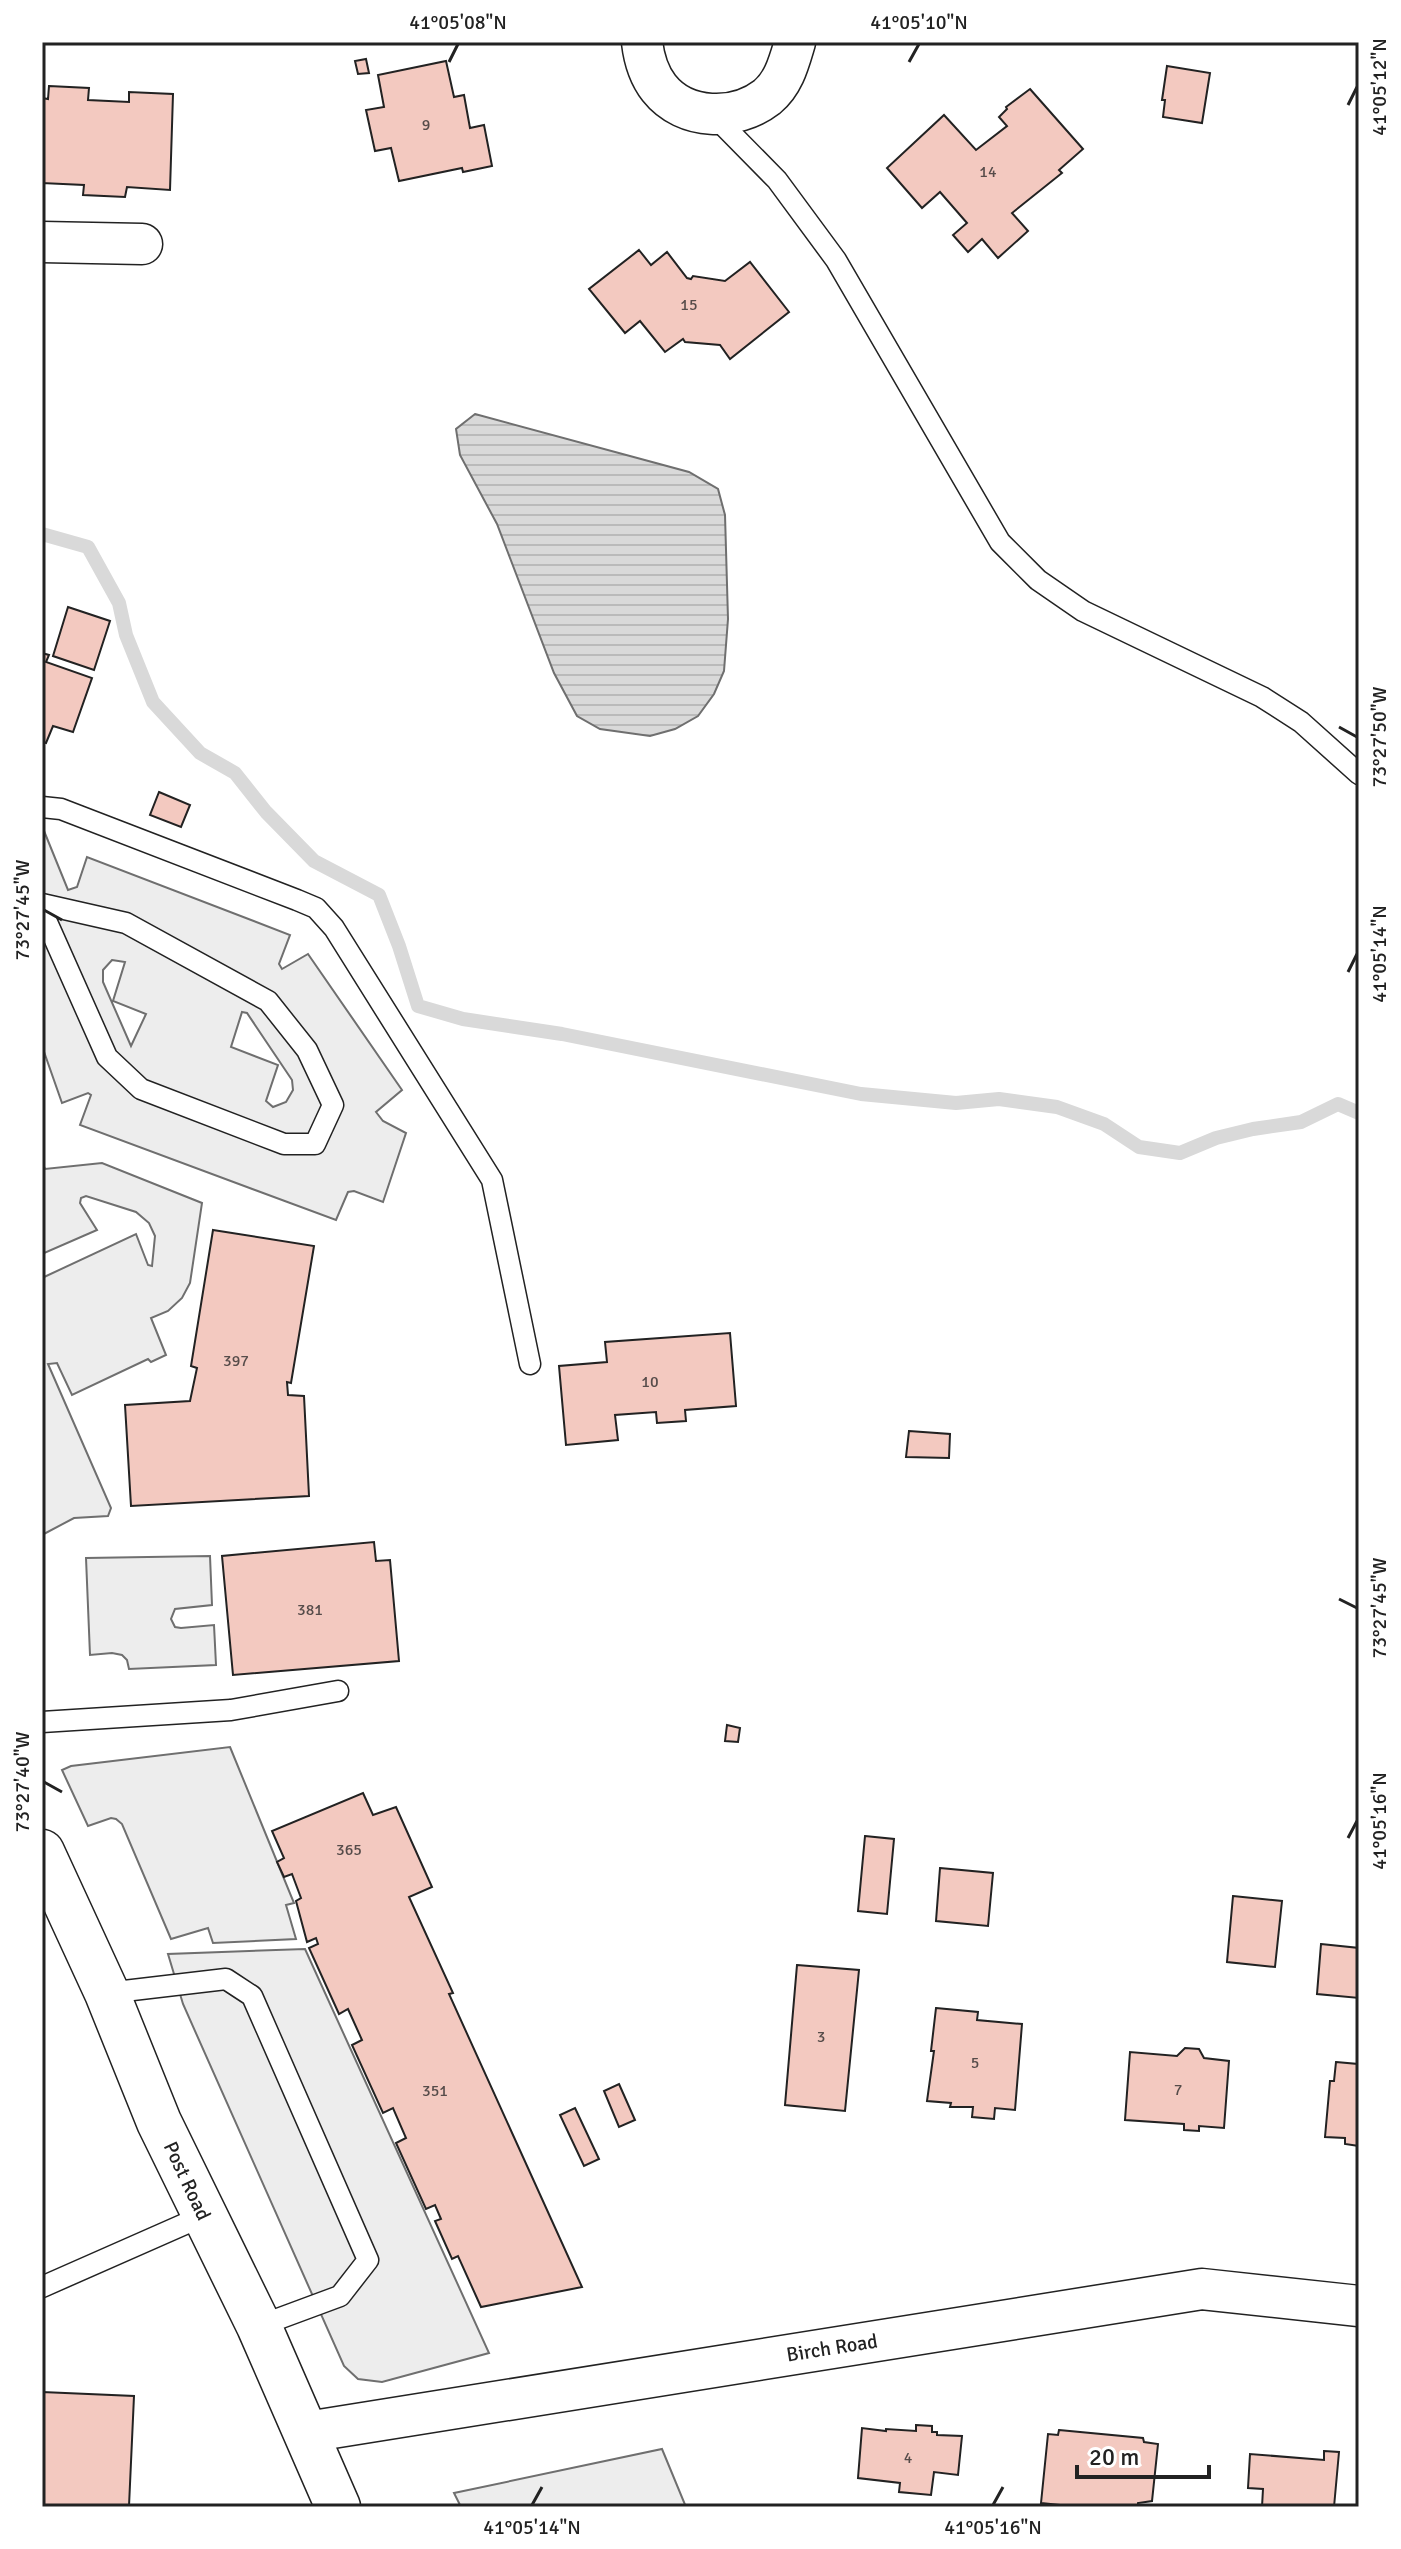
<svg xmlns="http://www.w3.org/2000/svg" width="1401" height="2549" font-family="Signika,sans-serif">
<defs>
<pattern id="water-rules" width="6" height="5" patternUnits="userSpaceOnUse" patternTransform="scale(2)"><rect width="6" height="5" fill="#d9d9d9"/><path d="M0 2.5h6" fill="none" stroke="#bababa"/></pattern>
</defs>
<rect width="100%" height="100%" fill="#fff"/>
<g fill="#ededed" stroke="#6f6f6f" stroke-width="2" fill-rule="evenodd">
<path d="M42 826 68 890 77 887 87 857 290 935 279 964 282 969 308 954 402 1090 376 1112 383 1121 406 1133 383 1202 354 1191 348 1192 336 1220 80 1125 91 1095 88 1093 62 1103 42 1046ZM112 960 125 962 113 1001 146 1014 131 1046 103 982V970ZM242 1012 247 1013 292 1080 293 1090 286 1102 273 1107 266 1101 278 1065 231 1047Z"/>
<polygon points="42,1162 45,1169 102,1163 202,1203 190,1283 182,1298 168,1311 151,1318 166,1355 151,1362 148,1359 72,1395 57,1363 48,1364 111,1508 108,1516 74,1518 42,1535 42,1278 136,1234 148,1265 152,1266 155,1236 149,1223 136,1212 86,1196 81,1198 80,1203 97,1230 42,1254"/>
<polygon points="210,1556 212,1605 175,1609 171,1619 175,1627 181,1628 214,1625 216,1665 129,1669 127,1660 122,1655 112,1653 90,1655 86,1558"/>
<polygon points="230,1747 294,1903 286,1905 296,1939 213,1943 208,1928 171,1939 122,1824 116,1819 111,1818 88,1826 62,1770 71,1766"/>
<polygon points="305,1949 489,2353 382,2382 358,2379 344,2366 183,2004 168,1954"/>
<polygon points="662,2449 686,2507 461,2507 454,2493"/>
</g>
<polygon fill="url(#water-rules)" stroke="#6f6f6f" stroke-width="2" points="475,414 689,472 718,489 725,515 728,619 724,671 714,694 698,716 675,729 650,736 600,729 577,716 554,673 497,524 460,455 456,429"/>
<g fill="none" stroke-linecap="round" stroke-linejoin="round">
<polyline stroke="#d9d9d9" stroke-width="14" points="42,534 88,547 119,603 126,635 153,702 200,753 235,773 266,812 314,861 379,895 399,946 418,1006 463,1019 562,1034 861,1094 956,1103 999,1099 1057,1107 1104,1124 1139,1147 1180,1153 1216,1138 1253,1129 1301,1122 1338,1104 1359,1113"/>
</g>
<g fill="#f3c9c0" stroke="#222" stroke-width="2">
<polygon points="366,59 369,73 358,74 355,61"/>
<polygon points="446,61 454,97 464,95 470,128 484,125 492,166 463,172 462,168 399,181 391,148 375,151 366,110 384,107 378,75"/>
<polygon points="1167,66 1210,73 1202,123 1163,117 1165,100 1162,100"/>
<polygon points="49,86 89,88 88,100 129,102 129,92 173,94 170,190 127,187 125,197 83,195 84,185 42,183 42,192 42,98 48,99"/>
<polygon points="1030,89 1083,149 1059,170 1062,173 1012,213 1028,231 998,258 982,239 968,252 953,235 967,223 940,192 922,208 887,168 944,115 976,150 1007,126 999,117 1007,109 1006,107"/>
<polygon points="639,250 651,265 667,252 687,278 691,279 693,276 725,281 750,262 789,312 730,359 720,345 685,342 683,339 665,352 640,321 625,333 589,289"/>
<polygon points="68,607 110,621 94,670 53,656"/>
<polygon points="42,653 49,655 46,662 92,678 73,732 53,726 46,743 42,742"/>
<polygon points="159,792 190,805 181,827 150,815"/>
<polygon points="213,1230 314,1246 291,1383 287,1382 288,1395 304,1396 309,1496 131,1506 125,1405 190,1401 197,1368 191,1366"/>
<polygon points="730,1333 736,1406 685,1410 686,1421 657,1423 656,1412 615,1415 618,1440 566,1445 559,1366 607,1362 605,1342"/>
<polygon points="909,1431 950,1434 949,1458 906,1457"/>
<polygon points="374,1542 376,1561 390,1560 399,1661 233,1675 222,1556"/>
<polygon points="727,1725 740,1728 738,1742 725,1741"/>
<polygon points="363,1793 373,1815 396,1807 432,1887 409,1897 453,1993 449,1994 582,2287 481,2307 458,2256 452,2259 435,2221 441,2219 435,2205 426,2209 396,2143 406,2138 393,2108 383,2113 352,2045 362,2040 348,2009 339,2014 309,1948 318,1944 316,1938 307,1942 296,1901 301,1898 292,1874 284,1877 277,1862 284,1858 272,1831"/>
<polygon points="865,1836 894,1839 887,1914 858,1911"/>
<polygon points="940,1868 993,1873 988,1926 936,1921"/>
<polygon points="1233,1896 1282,1901 1275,1967 1227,1962"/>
<polygon points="1321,1944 1359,1948 1359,1998 1317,1994"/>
<polygon points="797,1965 859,1970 845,2111 785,2105"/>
<polygon points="936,2008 978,2012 977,2020 1022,2024 1015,2110 995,2108 994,2119 972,2117 973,2107 950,2107 951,2103 927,2101 934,2051 931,2051"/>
<polygon points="1185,2048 1199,2049 1204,2058 1229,2061 1224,2128 1199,2126 1199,2131 1184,2130 1184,2124 1125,2120 1130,2052 1177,2056"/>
<polygon points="1336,2062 1358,2064 1359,2146 1345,2144 1345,2138 1325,2137 1330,2081 1334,2081"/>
<polygon points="619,2084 635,2120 619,2127 604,2091"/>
<polygon points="575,2108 599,2159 584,2166 560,2115"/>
<polygon points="42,2392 134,2396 129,2506 42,2507"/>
<polygon points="916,2425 932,2426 932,2432 937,2432 937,2435 962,2436 958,2475 934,2472 931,2495 899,2492 900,2483 858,2478 862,2428 886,2431 886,2429 916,2431"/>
<polygon points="1059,2430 1143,2438 1144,2442 1158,2444 1152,2501 1138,2503 1138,2507 1079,2507 1041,2503 1048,2434 1058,2435"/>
<polygon points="1324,2451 1339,2452 1334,2507 1262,2507 1263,2489 1248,2488 1250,2454 1324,2460"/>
</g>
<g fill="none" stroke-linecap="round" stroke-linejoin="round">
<defs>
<g id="service">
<polyline points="713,115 777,180 836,260 1000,542 1038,580 1083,611 1262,697 1301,722 1359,774"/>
<polyline points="42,807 61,809 297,900 316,908 334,928 492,1180 530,1364"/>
<polyline points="42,904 126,923 268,1001 307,1050 333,1105 315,1144 284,1144 141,1089 107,1057 42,911"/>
<polyline points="42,1722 231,1710 338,1691"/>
<polyline points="107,1993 226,1979 252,1996 368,2260 340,2296 259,2326"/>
<polyline points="42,2287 203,2216"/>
</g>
<g id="minor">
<path d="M642 42C644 59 648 74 659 88 685 121 736 121 767 97 784 83 789 62 795 42"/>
<polyline points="42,242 142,244"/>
<polyline points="307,2432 1202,2289 1359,2306"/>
</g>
<polyline id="primary" points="42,1852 107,1993 159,2122 259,2326 338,2507"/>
</defs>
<use href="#service" stroke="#222" stroke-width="23"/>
<use href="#minor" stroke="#222" stroke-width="43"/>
<use href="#primary" stroke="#222" stroke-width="47"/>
<use href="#service" stroke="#fff" stroke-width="20"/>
<use href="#minor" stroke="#fff" stroke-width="40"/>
<use href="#primary" stroke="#fff" stroke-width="44"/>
</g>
<path fill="none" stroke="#222" stroke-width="3" d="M449 62 458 44M909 62 919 44M1348 105 1357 87M1339 727 1357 737M44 910 62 920M1348 972 1357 954M1339 1599 1357 1608M44 1782 62 1792M1348 1838 1357 1821M532 2505 542 2487M993 2505 1003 2487"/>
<g text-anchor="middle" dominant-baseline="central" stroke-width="6" stroke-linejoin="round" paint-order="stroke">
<g font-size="16" fill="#564c4a">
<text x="426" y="125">9</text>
<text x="988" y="172">14</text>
<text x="689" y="305">15</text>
<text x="236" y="1361">397</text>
<text x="650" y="1382">10</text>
<text x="310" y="1610">381</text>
<text x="349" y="1850">365</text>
<text x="821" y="2037">3</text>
<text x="975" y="2063">5</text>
<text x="1178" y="2090">7</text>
<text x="435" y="2091">351</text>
<text x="908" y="2458">4</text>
</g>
<g font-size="20" fill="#222" stroke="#fff">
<text transform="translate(187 2181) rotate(65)">Post Road</text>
<text transform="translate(832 2348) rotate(-9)">Birch Road</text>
</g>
</g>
<rect width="1401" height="2549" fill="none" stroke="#ffffff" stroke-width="88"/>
<path d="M1077 2465v12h132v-12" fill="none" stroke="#222222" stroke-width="4"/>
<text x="1089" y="2465" font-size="24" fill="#222222" stroke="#ffffff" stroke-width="6" paint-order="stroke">20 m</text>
<rect x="44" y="44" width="1313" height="2461" fill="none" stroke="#222" stroke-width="3"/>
<g font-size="20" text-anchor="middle" fill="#222">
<text x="458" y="29">41°05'08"N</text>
<text x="919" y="29">41°05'10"N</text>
<text transform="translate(1379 87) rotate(-90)" y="7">41°05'12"N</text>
<text transform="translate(1379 737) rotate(-90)" y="7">73°27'50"W</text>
<text transform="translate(22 910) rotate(-90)" y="7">73°27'45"W</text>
<text transform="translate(1379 954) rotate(-90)" y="7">41°05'14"N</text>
<text transform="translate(1379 1608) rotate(-90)" y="7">73°27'45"W</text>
<text transform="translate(22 1782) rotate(-90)" y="7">73°27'40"W</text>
<text transform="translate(1379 1821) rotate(-90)" y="7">41°05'16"N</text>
<text x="532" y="2534">41°05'14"N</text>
<text x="993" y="2534">41°05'16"N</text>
</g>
</svg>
